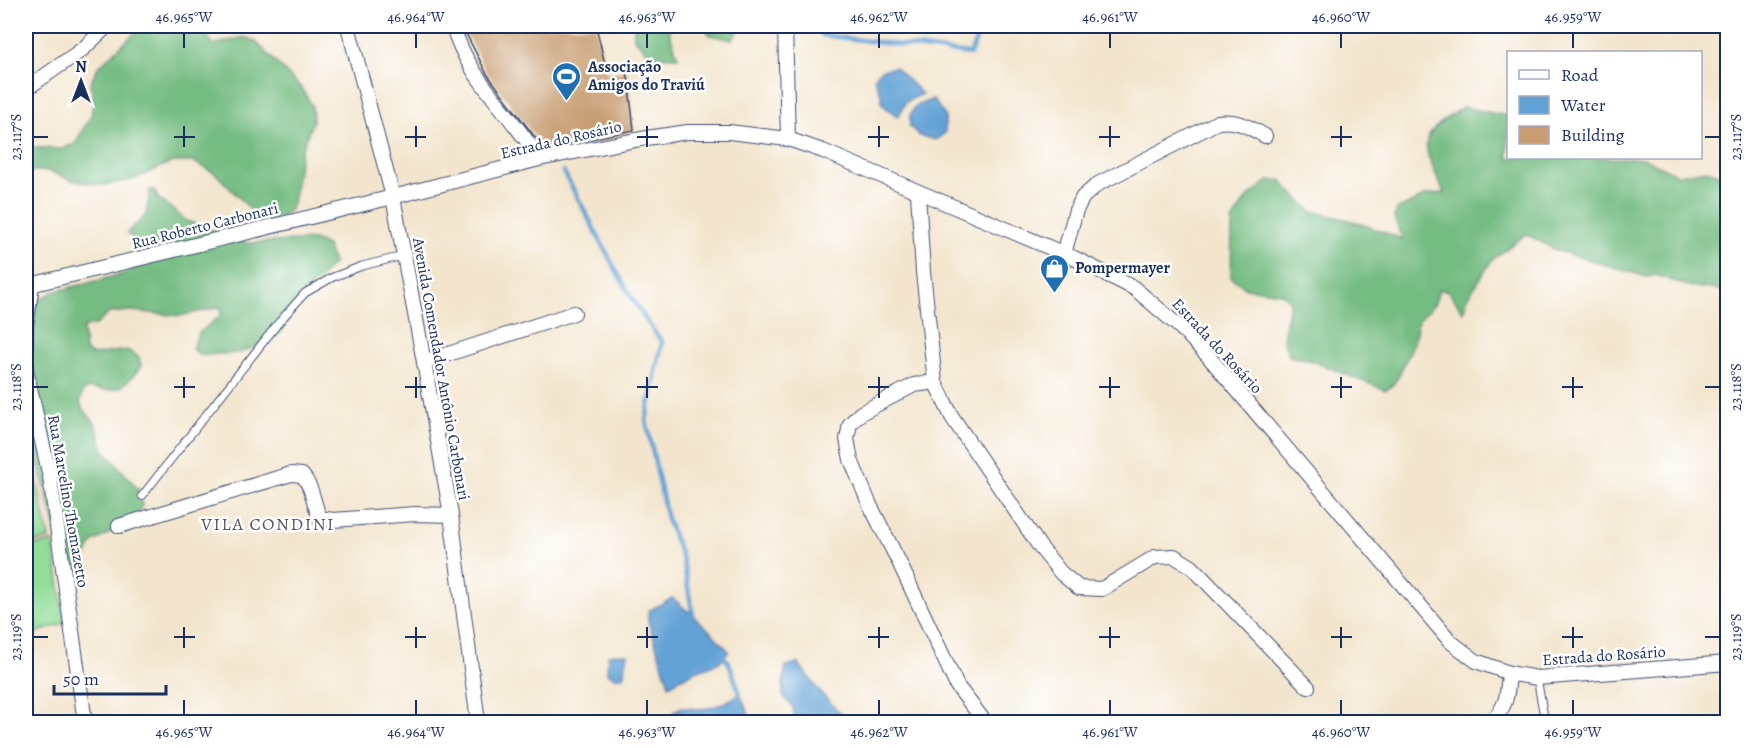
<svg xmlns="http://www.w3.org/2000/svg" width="1753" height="748" font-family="Alegreya,serif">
<rect width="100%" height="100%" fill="#fff"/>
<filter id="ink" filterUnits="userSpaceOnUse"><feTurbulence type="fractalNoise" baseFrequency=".0167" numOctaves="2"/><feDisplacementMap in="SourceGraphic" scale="12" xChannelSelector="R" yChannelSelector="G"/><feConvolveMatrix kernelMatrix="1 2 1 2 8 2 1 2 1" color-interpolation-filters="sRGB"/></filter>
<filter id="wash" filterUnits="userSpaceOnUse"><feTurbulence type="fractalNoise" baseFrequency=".008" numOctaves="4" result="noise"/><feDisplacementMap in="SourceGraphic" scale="24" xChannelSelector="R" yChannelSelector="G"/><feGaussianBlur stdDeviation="1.35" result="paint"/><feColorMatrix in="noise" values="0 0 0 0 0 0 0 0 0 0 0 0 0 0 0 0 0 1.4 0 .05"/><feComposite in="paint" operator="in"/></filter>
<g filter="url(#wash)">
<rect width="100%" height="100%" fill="#f3e5cd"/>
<polygon fill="#f3d4bf" points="26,383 53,542 26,547"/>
<g fill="#92dd9a" stroke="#56867c" stroke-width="1.5">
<polygon points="33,462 49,539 26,544 26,463"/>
<polygon points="53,542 65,623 26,636 26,547"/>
</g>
<g fill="#75bc82" stroke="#487670" stroke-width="1.5">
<polygon points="184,26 206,26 208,37 213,45 244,37 255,41 302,89 312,106 313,121 301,151 293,204 288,212 274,221 258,217 215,173 194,162 172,162 132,180 104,185 74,181 48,171 29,171 26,168 26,147 61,149 75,144 91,115 94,100 90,84 97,68 138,30 152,27 176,29"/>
<polygon points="634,26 670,26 670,34 678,57 651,56 634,38"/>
<polygon points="704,26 741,26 732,40 710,35"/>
<path d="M1463 107 1508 116V158H1644L1678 175 1707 170 1722 175 1727 181V291L1688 286 1655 275 1647 277 1556 250 1526 234 1492 260 1468 297 1463 312 1448 291 1439 289 1435 303 1418 321 1414 343 1397 379 1390 388 1385 390 1307 359 1289 356 1283 339 1290 302 1281 293 1246 288 1231 277 1232 221 1246 199 1268 181 1282 180 1286 187 1311 211 1353 221 1402 239 1394 217 1397 210 1426 195 1444 193C1423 143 1412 140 1463 107Z"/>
<path d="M150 190H154L158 198 187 221 247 243 314 240 327 246 334 263 304 295 281 333 270 340 240 353 201 355 192 349 199 333 221 315 220 307 180 316 131 311 109 313 97 324 83 328 85 350 92 355 127 350 139 357 141 366C124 388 118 394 89 388L83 391 80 402 82 408 95 423 104 450 138 489 142 505 136 519 93 542 77 575 60 547 37 457 26 380 36 302 53 292 123 274 148 260V252L127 233 146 215Z"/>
</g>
<g fill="#63a2d5" stroke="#3f689a" stroke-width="1.5">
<polygon points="895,67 922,94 906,102 898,117 882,104 881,94 874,78 881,70"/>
<polygon points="933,99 945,116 945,133 936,140 920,136 910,127 910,115 915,106"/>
<polygon points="673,598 707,628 729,651 718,663 695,671 669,685 648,621 648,611"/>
<polygon points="613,654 628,654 623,677 615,677 607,673 608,655"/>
<polygon points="798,663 820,692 849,722 798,722 794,717 793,707 783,696 783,683 786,666"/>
<path d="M740 694 752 722H678L675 720 674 711 681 707C706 712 719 707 740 694Z"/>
</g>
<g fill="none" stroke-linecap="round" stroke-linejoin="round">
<g stroke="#63a2d5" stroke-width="4.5">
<polyline points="822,35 970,54 982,26"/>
<path d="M563 171C596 228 621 290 662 342L646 420 667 519 683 561 693 615"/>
<polyline points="724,657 729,663 740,694"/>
</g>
</g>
<g id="blocks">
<polygon fill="#c89d72" points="462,26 596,26 607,73 627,70 634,130 544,149 487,74"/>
</g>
</g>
<g filter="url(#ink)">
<use href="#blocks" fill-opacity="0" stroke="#3b4a6f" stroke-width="1.5"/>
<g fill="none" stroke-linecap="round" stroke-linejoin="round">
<defs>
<g id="service">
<polyline points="142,496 279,322 305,293 333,277 362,266 403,256"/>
<polyline points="1537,678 1545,722"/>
</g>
<g id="minor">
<polyline points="348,26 393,197 424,362 451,515 478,722"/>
<path d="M453 26C467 78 512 114 539 159"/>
<polyline points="785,26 788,139"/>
<polyline points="26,89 83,49 103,30 104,26"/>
<polyline points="918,193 923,272 935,382 952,417 1040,547 1061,573 1079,588 1102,589 1155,557 1174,556 1192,567 1308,687"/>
<path d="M1064 254 1076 210 1083 197 1098 184 1218 122C1237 119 1249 127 1265 136"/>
<polyline points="32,285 26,326 26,370 50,477 85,722"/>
<polyline points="26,286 393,197 539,159 646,138 688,132 729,132 788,139 823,151 1074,258 1134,288 1182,329 1208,356 1451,642 1476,661 1509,673 1537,678 1728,663"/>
<polyline points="424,362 574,313"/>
<polyline points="935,382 914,385 861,413 850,424 847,439 851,460 869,503 899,562 957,686 985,722"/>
<path d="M119 526 291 474 302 475C313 487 313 503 320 518L333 520 415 514 451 515"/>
<path d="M1491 722C1508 705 1507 695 1509 673"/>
</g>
</defs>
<use href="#service" stroke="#3b4a6f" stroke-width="9"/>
<use href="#minor" stroke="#3b4a6f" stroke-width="16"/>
<use href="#service" stroke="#fff" stroke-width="7"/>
<use href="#minor" stroke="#fff" stroke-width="14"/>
</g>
</g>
<path fill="none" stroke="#1b2f5e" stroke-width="2" d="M184 33V48M416 33V48M647 33V48M879 33V48M1110 33V48M1341 33V48M1573 33V48M184 126V147M416 126V147M647 126V147M879 126V147M1110 126V147M1341 126V147M33 137H48M174 137H195M405 137H426M637 137H658M868 137H889M1099 137H1120M1331 137H1352M1705 137H1720M184 377V398M416 377V398M647 377V398M879 377V398M1110 377V398M1341 377V398M1573 377V398M33 387H48M174 387H195M405 387H426M637 387H658M868 387H889M1099 387H1120M1331 387H1352M1562 387H1583M1705 387H1720M184 627V648M416 627V648M647 627V648M879 627V648M1110 627V648M1341 627V648M1573 627V648M33 637H48M174 637H195M405 637H426M637 637H658M868 637H889M1099 637H1120M1331 637H1352M1562 637H1583M1705 637H1720M184 700V715M416 700V715M647 700V715M879 700V715M1110 700V715M1341 700V715M1573 700V715"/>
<defs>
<symbol id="stadium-pin" viewBox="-11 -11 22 30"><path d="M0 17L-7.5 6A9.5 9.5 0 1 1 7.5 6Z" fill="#1f6fb2" stroke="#fff"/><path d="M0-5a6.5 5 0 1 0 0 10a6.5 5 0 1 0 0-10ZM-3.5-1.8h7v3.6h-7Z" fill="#fff"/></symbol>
<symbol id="shop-pin" viewBox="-11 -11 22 30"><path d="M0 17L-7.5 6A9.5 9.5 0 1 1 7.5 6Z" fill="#1f6fb2" stroke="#fff"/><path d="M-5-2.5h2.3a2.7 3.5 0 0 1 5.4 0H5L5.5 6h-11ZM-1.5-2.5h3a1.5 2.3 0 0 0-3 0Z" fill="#fff"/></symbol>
</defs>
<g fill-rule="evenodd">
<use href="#stadium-pin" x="550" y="60" width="33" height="45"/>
<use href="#shop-pin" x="1038" y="252" width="33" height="45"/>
</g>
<g text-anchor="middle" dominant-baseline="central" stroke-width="5" stroke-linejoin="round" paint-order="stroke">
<g font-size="16" font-weight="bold" fill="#1b2f5e" stroke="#fff" text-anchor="start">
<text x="588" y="67">Associação<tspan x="588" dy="18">Amigos do Traviú</tspan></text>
<text x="1075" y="268">Pompermayer</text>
</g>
<g font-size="16" fill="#1b2f5e" stroke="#fff">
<text transform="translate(561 140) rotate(-13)">Estrada do Rosário</text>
<text transform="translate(205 226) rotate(-14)">Rua Roberto Carbonari</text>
<text transform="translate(1217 346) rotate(47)">Estrada do Rosário</text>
<text transform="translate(441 369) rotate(80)">Avenida Comendador Antônio Carbonari</text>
<text transform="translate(68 501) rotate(80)">Rua Marcelino Thomazetto</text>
<text transform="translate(1604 656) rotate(-4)">Estrada do Rosário</text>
</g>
<g font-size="18" letter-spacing="1.5" fill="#585665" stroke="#fff">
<text x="268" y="524">VILA CONDINI</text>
</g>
</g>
<rect width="1753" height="748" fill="none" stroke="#fff" stroke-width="66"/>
<rect x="1507" y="51" width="195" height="108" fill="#ffffff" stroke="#a4acbf" stroke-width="1.5"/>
<rect x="1519" y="70" width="30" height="9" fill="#ffffff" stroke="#a4acbf" stroke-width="1.5"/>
<text x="1561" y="81" font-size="18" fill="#1b2f5e">Road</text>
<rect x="1519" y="96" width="30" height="18" fill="#63a2d5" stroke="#a4acbf" stroke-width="1.5"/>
<text x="1561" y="111" font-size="18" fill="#1b2f5e">Water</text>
<rect x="1519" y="126" width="30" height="18" fill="#c89d72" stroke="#a4acbf" stroke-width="1.5"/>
<text x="1561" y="141" font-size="18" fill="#1b2f5e">Building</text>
<g transform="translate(81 81)" stroke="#ffffff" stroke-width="4.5" paint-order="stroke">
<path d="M0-4.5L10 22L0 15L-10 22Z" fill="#1b2f5e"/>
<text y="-9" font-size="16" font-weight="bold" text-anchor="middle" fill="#1b2f5e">N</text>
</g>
<path d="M54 685v9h112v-9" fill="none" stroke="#1b2f5e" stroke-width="3"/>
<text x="63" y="685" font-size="18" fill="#1b2f5e" stroke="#ffffff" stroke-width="4.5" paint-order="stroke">50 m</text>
<rect x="33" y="33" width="1687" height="682" fill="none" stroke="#1b2f5e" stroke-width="2"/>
<g font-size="15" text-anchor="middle" fill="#1b2f5e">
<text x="184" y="22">46.965°W</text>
<text x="416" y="22">46.964°W</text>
<text x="647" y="22">46.963°W</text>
<text x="879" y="22">46.962°W</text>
<text x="1110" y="22">46.961°W</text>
<text x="1341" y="22">46.960°W</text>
<text x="1573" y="22">46.959°W</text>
<text transform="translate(16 137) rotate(-90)" y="5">23.117°S</text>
<text transform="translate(1736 137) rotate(-90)" y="5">23.117°S</text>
<text transform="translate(16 387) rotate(-90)" y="5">23.118°S</text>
<text transform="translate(1736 387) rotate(-90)" y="5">23.118°S</text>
<text transform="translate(16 637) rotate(-90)" y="5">23.119°S</text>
<text transform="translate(1736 637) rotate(-90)" y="5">23.119°S</text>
<text x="184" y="737">46.965°W</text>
<text x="416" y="737">46.964°W</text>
<text x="647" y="737">46.963°W</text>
<text x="879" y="737">46.962°W</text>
<text x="1110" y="737">46.961°W</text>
<text x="1341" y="737">46.960°W</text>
<text x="1573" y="737">46.959°W</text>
</g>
</svg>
